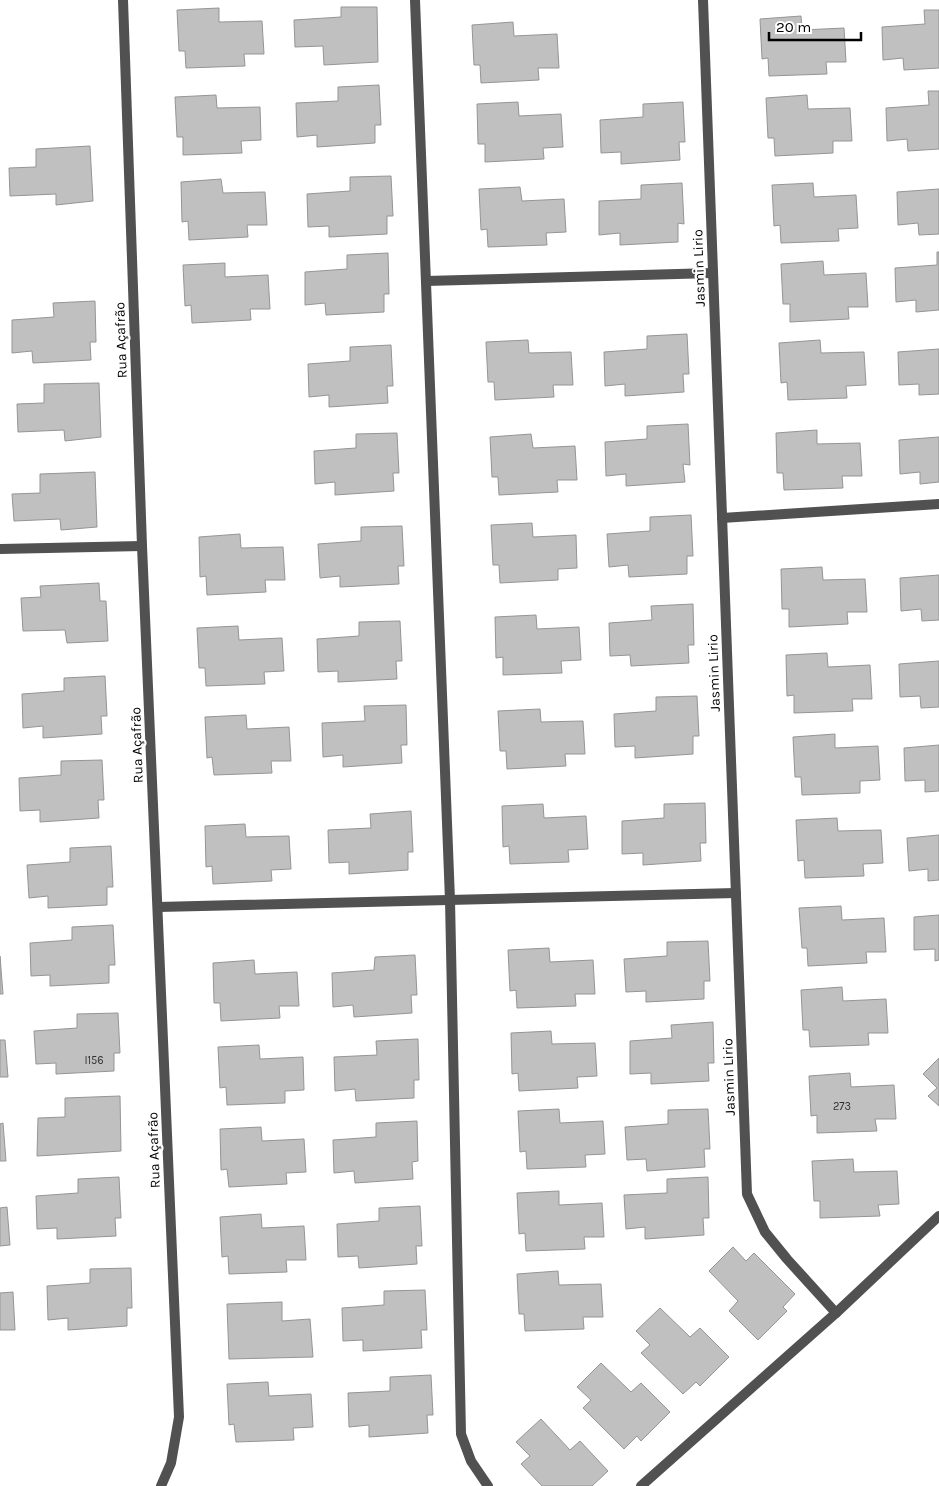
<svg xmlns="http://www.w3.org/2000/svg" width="939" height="1486" font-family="Karla,sans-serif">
<rect width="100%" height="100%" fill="#fff"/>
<g fill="#c0c0c0" stroke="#959595">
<polygon points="341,7 377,7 378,62 324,65 323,46 295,47 294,20 341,17"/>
<polygon points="219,8 219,22 262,21 264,54 244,54 245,66 186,68 185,51 179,51 177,10"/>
<polygon points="924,10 939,10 939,68 904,70 903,58 883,60 882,27 925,24"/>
<polygon points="801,16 802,30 844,28 846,62 826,62 827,74 769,76 768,58 762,59 760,19"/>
<polygon points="513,22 514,36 557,34 559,68 538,68 539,80 481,83 480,65 474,65 472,25"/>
<polygon points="379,85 381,125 375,125 375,143 317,147 317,135 297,137 296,103 338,101 338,87"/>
<polygon points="928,91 939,91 939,149 908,151 907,139 887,141 886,108 929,105"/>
<polygon points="216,95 217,108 260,107 261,140 241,141 242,153 183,155 183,137 177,137 175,97"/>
<polygon points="807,95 808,109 850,108 852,141 833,141 833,153 775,156 774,138 768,138 766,98"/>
<polygon points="518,102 519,116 561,114 563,147 543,148 544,159 485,162 485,144 478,144 477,104"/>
<polygon points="683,102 685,142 679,142 680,160 621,164 621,152 601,153 600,120 643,117 643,104"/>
<polygon points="90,146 93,201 56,205 56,194 10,196 9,168 36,167 36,149"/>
<polygon points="391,176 393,216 387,216 387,234 329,237 329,226 308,227 307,194 350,191 350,177"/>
<polygon points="221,179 223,193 265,192 267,225 247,225 248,237 189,240 188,221 182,222 181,182"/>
<polygon points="682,183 684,224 678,223 678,242 620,245 620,233 599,235 599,201 641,199 641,185"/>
<polygon points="813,183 814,197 856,195 858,228 838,229 839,241 781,243 780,225 774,226 772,185"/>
<polygon points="520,187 522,201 564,199 566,232 546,233 547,245 488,247 487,229 481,230 479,189"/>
<polygon points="939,189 939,234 919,235 918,223 898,225 897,192"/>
<polygon points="937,252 939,252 939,310 916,312 916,300 896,302 895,268 937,265"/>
<polygon points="388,253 389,294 384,294 384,312 326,315 325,303 305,305 305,272 347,269 347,255"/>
<polygon points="823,261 824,275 866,273 868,307 848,307 849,319 790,322 790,304 783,304 781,264"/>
<polygon points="225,263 225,277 268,275 270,309 250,309 251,320 192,323 191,305 185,306 183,265"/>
<polygon points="95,301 96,342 90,342 91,360 33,363 32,351 12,353 12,320 54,317 53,303"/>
<polygon points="687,334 689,374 683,374 684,392 625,396 625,384 605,386 604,352 647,349 647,336"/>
<polygon points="528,340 529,353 571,352 573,385 553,385 554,397 495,400 494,382 488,382 486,342"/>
<polygon points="820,340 821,353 864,352 866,385 846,386 847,398 788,400 787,382 781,383 779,343"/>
<polygon points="391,345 393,386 387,386 388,403 329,407 329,395 309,397 308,364 350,361 350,347"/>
<polygon points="939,349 939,394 919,395 919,384 899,385 898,352"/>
<polygon points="99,383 101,437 65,441 64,430 18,432 17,404 44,403 44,384"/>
<polygon points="688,424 690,465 683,464 685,482 626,486 626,474 606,476 605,442 647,439 647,426"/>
<polygon points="817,430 817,444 860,443 862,476 842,476 843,488 784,490 783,473 777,473 776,433"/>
<polygon points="397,433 399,473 393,473 394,491 335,495 335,482 315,484 314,451 356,448 356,434"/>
<polygon points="531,434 533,448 575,446 577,480 557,480 558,492 499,495 498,477 492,477 490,437"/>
<polygon points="939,437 939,482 920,484 920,472 900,474 899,440"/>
<polygon points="95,472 97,527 61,530 60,519 14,521 12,494 40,493 40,474"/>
<polygon points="691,515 693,556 687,556 687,574 629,577 628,565 609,567 607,534 650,531 650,517"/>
<polygon points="532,523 533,537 576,535 577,568 558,569 558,580 500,583 499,565 493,565 491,525"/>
<polygon points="402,526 404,566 398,566 399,584 340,587 340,576 320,578 318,544 361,541 361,527"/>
<polygon points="240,534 241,548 283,547 285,580 265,580 266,592 207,595 206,576 200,577 199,537"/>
<polygon points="822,567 823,580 865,579 867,612 847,612 848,624 789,627 789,609 782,609 781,569"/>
<polygon points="939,575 939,620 922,621 921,609 901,611 900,578"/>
<polygon points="99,583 100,601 106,601 108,641 67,643 65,630 23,631 21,598 41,597 40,586"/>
<polygon points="693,604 694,645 688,645 689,663 631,666 630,655 610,656 609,623 652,620 651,606"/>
<polygon points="536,615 537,629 579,627 581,660 561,661 562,673 503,675 503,657 496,658 495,617"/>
<polygon points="400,621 402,661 396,661 397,679 338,682 338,671 318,672 317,639 359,636 359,622"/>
<polygon points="238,626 239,640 282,638 284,671 264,672 265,684 206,686 205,668 199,668 197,628"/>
<polygon points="827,653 828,667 870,665 872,699 852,699 853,711 794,713 794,695 787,696 786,655"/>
<polygon points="939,661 939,707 921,708 920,696 900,697 899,664"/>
<polygon points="105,676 107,716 101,716 102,734 43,738 43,726 23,728 22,694 64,691 64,678"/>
<polygon points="697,696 699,736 693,736 693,754 635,758 635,746 615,747 614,714 656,711 656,697"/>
<polygon points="406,705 407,745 401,745 402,763 343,767 343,755 323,757 322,723 365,721 364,706"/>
<polygon points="540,709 541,722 583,721 585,754 565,754 566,766 507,769 506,751 500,751 498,711"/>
<polygon points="246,715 247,729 289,727 291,761 271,761 272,773 214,775 212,757 207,758 205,717"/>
<polygon points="835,734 835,748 878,746 880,780 860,781 860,793 802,795 801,777 795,777 793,737"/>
<polygon points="939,745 939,791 925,792 925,780 905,781 904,748"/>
<polygon points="102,760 104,800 98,800 99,818 40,822 40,810 20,811 19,778 61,775 61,761"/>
<polygon points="705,803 706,843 700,843 701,861 643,865 643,853 622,854 622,821 664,818 664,804"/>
<polygon points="543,804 544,818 586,816 588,849 568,850 569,862 510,864 509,846 503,847 502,806"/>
<polygon points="411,811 413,852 408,852 408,870 349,874 349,862 329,863 328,830 371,828 370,814"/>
<polygon points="837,818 838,831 881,830 883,863 863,864 864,876 805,878 804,860 798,861 796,820"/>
<polygon points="245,824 246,837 289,836 291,869 271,870 272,881 213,884 212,866 206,867 205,826"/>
<polygon points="939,835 939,880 928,881 928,869 909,871 907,838"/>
<polygon points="111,846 113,887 107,887 107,905 48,908 48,896 29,898 27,865 70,862 70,848"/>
<polygon points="841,906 842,920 884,918 886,952 866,952 867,963 808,966 807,948 802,948 799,908"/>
<polygon points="939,915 939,960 935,961 935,949 914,950 914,917"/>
<polygon points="113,925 115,965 109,965 109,983 50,986 50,975 31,976 30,943 72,940 72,927"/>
<polygon points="708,941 710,981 704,981 704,999 646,1002 646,991 626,992 624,959 667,956 667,942"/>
<polygon points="549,948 550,962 593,960 595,994 575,994 576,1006 517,1008 516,990 510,991 508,950"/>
<polygon points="415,955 417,995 411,995 412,1013 354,1017 353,1005 333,1007 332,973 374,970 375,957"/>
<polygon points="0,956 3,994 0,994"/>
<polygon points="254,960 255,974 297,972 299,1006 279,1006 280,1018 221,1021 220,1003 214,1003 213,963"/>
<polygon points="842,987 843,1001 886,999 888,1033 868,1033 869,1045 810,1047 809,1030 803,1030 801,990"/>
<polygon points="118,1013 120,1053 114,1053 114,1071 56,1074 56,1063 36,1064 34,1031 77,1028 77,1014"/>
<polygon points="713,1022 714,1063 708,1063 709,1081 651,1084 651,1073 630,1074 630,1041 672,1038 671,1025"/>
<polygon points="551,1031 552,1044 595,1043 597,1076 577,1077 578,1088 519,1091 518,1073 512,1074 511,1033"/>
<polygon points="418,1039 419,1080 414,1080 414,1098 356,1101 355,1089 335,1091 334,1057 377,1055 376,1041"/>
<polygon points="0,1040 5,1040 8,1077 0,1077"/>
<polygon points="259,1045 260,1059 303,1057 304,1090 285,1091 285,1103 227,1105 226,1087 220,1088 218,1047"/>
<polygon points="939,1058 939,1106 928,1096 937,1088 923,1074"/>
<polygon points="850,1073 851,1087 894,1085 896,1119 875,1119 877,1131 817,1133 817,1115 811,1116 809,1076"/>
<polygon points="120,1096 121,1151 37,1156 38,1118 65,1117 65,1098"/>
<polygon points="559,1109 560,1123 603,1121 605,1154 585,1155 586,1167 527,1169 526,1151 520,1152 518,1111"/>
<polygon points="708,1109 710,1149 704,1149 705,1167 647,1171 646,1159 627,1160 625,1127 668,1124 668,1110"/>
<polygon points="417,1121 418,1161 412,1162 413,1179 355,1183 354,1171 334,1173 333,1140 376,1137 376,1123"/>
<polygon points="3,1123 6,1161 0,1161 0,1124"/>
<polygon points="261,1127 262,1141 304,1139 306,1172 286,1173 287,1184 229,1187 227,1169 221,1170 220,1129"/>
<polygon points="853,1159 854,1172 897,1171 899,1204 878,1205 880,1216 820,1218 820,1201 814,1201 812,1161"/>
<polygon points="119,1177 121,1218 115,1218 116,1236 57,1239 57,1228 37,1229 36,1196 78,1193 78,1179"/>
<polygon points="708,1177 709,1218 703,1218 704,1235 645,1239 645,1227 626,1229 624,1195 667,1193 667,1179"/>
<polygon points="559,1191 559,1205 602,1203 604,1237 584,1237 585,1249 526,1251 525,1233 519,1234 517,1193"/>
<polygon points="420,1206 422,1246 416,1246 417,1264 359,1268 358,1256 338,1257 337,1224 379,1221 379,1208"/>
<polygon points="7,1207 10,1245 0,1246 0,1208"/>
<polygon points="261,1214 262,1228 304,1226 306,1260 286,1260 287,1272 229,1274 228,1256 222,1257 220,1217"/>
<polygon points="733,1247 746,1261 754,1253 795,1294 783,1307 787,1311 758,1340 729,1311 738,1301 709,1271"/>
<polygon points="131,1268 132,1308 127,1308 127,1326 68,1330 68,1318 48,1320 47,1286 90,1283 90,1269"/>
<polygon points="558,1271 559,1285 601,1284 603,1317 583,1317 584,1329 525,1331 524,1314 519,1314 517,1274"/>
<polygon points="425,1290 427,1330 421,1330 422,1348 363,1351 363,1340 343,1341 342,1308 384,1305 384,1291"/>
<polygon points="13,1292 15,1330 0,1330 0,1293"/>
<polygon points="282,1302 282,1321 310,1319 313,1357 229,1359 227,1304"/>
<polygon points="660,1308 690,1337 700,1328 729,1357 700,1386 696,1382 683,1394 641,1353 650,1345 636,1331"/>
<polygon points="601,1363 631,1392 641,1383 670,1412 641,1441 637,1436 624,1449 583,1408 591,1400 577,1387"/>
<polygon points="431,1375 433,1415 427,1415 428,1433 369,1437 369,1425 349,1427 348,1393 390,1391 390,1377"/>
<polygon points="268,1382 269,1396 311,1394 313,1427 293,1428 294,1440 236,1442 234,1424 229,1425 227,1384"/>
<polygon points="541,1419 570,1450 580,1441 608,1471 592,1486 542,1486 521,1464 530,1456 516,1442"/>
</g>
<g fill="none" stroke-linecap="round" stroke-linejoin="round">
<g stroke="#515151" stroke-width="10">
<polyline points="123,0 142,546 179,1417 171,1463 161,1486"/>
<polyline points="415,0 450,900 461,1434 471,1461 488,1486"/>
<polyline points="703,0 747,1194 765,1232 787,1259 836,1313"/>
<polyline points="426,281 713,273"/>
<polyline points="722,518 939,504"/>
<polyline points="0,549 142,546"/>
<polyline points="158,907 736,893"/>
<polyline points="641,1486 836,1313 939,1216"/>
</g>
</g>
<g text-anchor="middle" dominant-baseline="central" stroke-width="4.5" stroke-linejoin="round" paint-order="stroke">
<g font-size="11" fill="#303030">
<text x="94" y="1060">I156</text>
<text x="842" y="1106">273</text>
</g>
<g font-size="14" fill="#000" stroke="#fff">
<text transform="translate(699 268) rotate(-92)">Jasmin Lirio</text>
<text transform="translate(121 340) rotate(-92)">Rua Açafrão</text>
<text transform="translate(714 673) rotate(-92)">Jasmin Lirio</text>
<text transform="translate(137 745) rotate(-92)">Rua Açafrão</text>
<text transform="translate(729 1077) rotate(-92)">Jasmin Lirio</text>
<text transform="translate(154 1150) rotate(-92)">Rua Açafrão</text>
</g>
</g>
<path d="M769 32v8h92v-8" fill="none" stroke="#000000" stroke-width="2.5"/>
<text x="776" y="32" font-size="15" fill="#000000" stroke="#ffffff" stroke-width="4" paint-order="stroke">20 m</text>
</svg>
